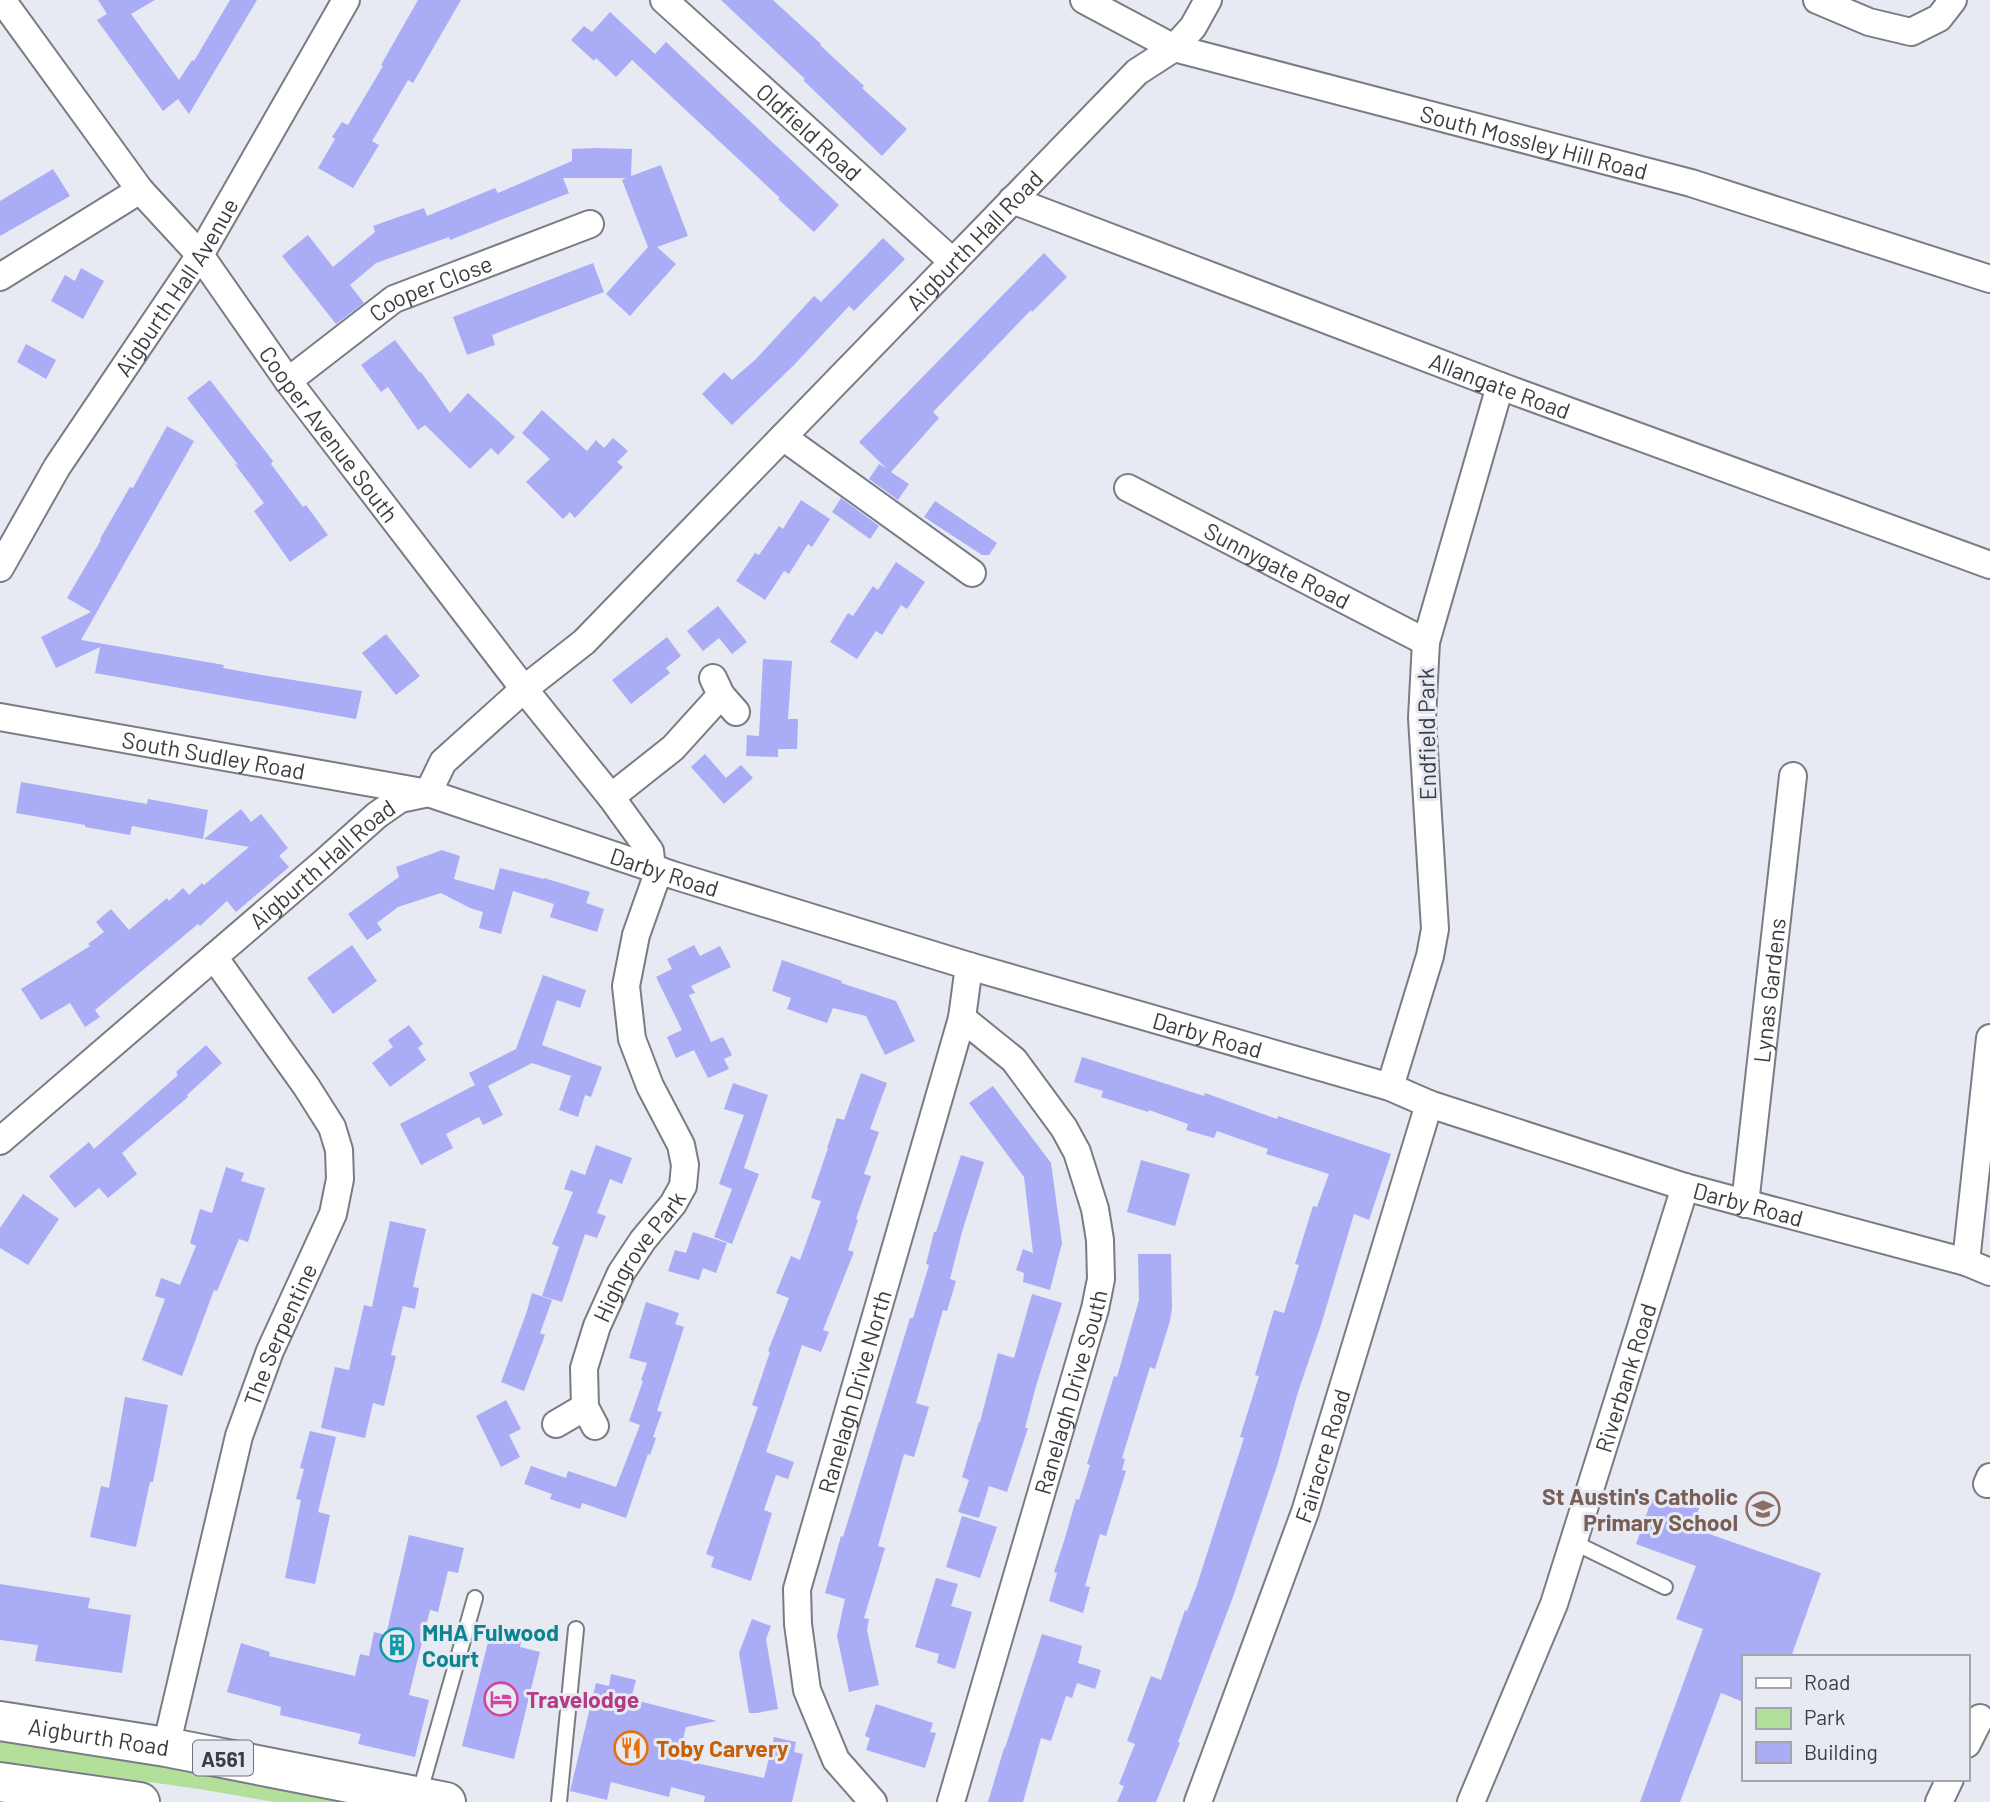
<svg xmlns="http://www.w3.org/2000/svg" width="1990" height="1802" font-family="Barlow,sans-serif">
<rect width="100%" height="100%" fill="#e7eaf3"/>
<polygon fill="#b2df9a" points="0,1731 388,1802 275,1802 199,1789 0,1761"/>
<g fill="#abacf6">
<polygon points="98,0 155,0 131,14 179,80 192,60 194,61 230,0 257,0 189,114 178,99 163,111 97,20 107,14"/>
<polygon points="418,0 461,0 413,83 408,80 387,116 372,141 379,145 353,188 318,168 335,139 332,137 342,122 348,125 383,66 381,65"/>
<polygon points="721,0 773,0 821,44 820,45 864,86 862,88 907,129 882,156 803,80 805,79"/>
<polygon points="610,12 655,54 666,42 839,205 814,232 778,199 780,198 632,60 616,77 596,58 594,61 571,40 584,26 592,32"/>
<polygon points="596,148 632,149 631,176 661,165 688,236 657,247 676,264 630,316 606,294 648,247 622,180 626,178 563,178 569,193 450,240 449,237 376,263 350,285 364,303 336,324 282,256 308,235 333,267 375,232 373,226 424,208 427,216 495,188 498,193 572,161 572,149"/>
<polygon points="53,169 70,196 0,236 0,201"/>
<polygon points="883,238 905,259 854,311 849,306 794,365 732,425 702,394 724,372 732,380 756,359 814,296 821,302"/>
<polygon points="1044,253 1067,277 1032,312 1031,310 933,412 939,418 891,472 909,484 898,500 869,479 879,464 887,469 859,442"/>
<polygon points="593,263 604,292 492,335 495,345 467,355 453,317"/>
<polygon points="81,268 104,281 83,319 51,301 65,275 75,281"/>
<polygon points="395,340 420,373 421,372 450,413 468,393 515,437 498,455 491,448 470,469 425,425 418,430 388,387 381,392 361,365"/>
<polygon points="26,344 56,360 46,379 17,362"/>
<polygon points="210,380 273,461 271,464 303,507 306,505 328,535 290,562 254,511 264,503 234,463 239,466 187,398"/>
<polygon points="542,410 587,451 596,440 604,448 613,438 628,451 617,462 623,467 575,518 570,512 563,519 526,482 550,459 522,433"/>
<polygon points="167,426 194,441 81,640 224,665 223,668 262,675 362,691 356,719 95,673 100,647 56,668 41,637 91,612 67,598 101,540 100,539 130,487 133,488"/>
<polygon points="841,498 879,526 870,539 832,512"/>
<polygon points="801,500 830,519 812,547 808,544 789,574 784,571 765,600 736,581 755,553 759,555 779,526 783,529"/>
<polygon points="935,501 997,543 989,555 982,555 924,517"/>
<polygon points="896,562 925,582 907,609 901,605 882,635 876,631 857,659 830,642 848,613 853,616 873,586 878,590"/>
<polygon points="718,606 747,642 732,654 719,638 703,651 687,631"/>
<polygon points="386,634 420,676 396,695 362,653"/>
<polygon points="667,637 681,656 666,668 670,673 631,704 612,680"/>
<polygon points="763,659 792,661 788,719 798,719 797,749 778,749 778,757 746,756 747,735 759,736"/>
<polygon points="705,754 726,778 741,765 753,778 724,804 691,767"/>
<polygon points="21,782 147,804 148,799 208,810 203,839 132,826 130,835 85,827 85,825 16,813"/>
<polygon points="241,809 251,822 261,814 288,848 279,856 289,867 236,912 227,901 200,926 198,924 95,1010 100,1017 85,1027 70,1003 41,1020 21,989 90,946 88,944 104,932 96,922 111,909 129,930 167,898 169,901 183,888 189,895 202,883 204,885 249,847 204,839"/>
<polygon points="442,850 460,856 454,879 494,890 500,868 544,879 544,878 590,892 586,903 604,909 597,932 550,917 554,904 513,891 501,934 479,928 483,912 470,908 441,893 398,907 377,923 382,930 367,940 348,914 399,877 396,867"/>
<polygon points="352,945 377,981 333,1014 307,978"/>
<polygon points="694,945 700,956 720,946 731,967 691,986 695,993 689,995 711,1042 723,1037 732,1055 724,1059 729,1069 708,1078 694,1050 676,1058 667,1037 682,1030 656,977 672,969 667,959"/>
<polygon points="782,960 842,981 841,983 896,1001 915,1041 885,1055 866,1016 833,1008 827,1023 787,1009 791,998 772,991"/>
<polygon points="543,975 586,990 580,1008 557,1000 542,1045 602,1067 591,1097 585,1095 578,1117 559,1110 571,1076 532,1063 488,1086 503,1115 483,1125 479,1117 446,1134 453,1148 421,1165 400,1124 475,1085 469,1073 516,1049"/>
<polygon points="409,1025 423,1044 418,1048 426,1060 390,1087 372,1063 393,1047 388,1040"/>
<polygon points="206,1045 222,1063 187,1095 188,1097 122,1153 137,1174 108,1198 99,1188 75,1208 49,1176 89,1142 94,1149 178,1075 176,1072"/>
<polygon points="1082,1057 1204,1096 1205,1093 1277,1119 1278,1116 1391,1154 1369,1220 1354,1214 1321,1325 1298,1392 1277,1466 1233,1597 1178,1742 1180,1743 1156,1802 1117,1802 1124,1786 1119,1784 1135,1744 1127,1741 1151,1676 1161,1680 1185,1610 1187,1611 1197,1585 1244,1438 1240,1437 1259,1376 1255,1375 1274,1310 1284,1313 1299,1265 1295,1264 1313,1206 1317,1207 1329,1174 1266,1154 1268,1149 1217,1131 1214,1138 1186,1130 1188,1124 1149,1110 1148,1112 1101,1097 1103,1091 1074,1082"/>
<polygon points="861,1073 887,1083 870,1129 879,1132 864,1174 871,1176 856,1219 858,1220 848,1250 854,1252 823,1330 829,1332 821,1352 802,1345 766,1452 794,1462 788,1479 776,1475 764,1510 772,1513 751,1581 711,1567 714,1557 706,1554 758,1407 752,1405 770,1352 768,1351 789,1298 776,1293 791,1256 800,1260 821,1201 811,1198 828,1148 827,1148 837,1118 844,1120"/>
<polygon points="733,1083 768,1095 744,1168 759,1174 732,1244 714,1237 732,1189 719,1184 744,1115 724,1109"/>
<polygon points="993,1086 1051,1163 1062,1243 1050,1290 1023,1282 1024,1273 1016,1270 1023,1249 1033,1253 1024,1177 969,1103"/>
<polygon points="596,1145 632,1158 622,1184 610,1179 597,1213 606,1216 597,1238 585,1234 562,1302 542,1296 559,1247 552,1244 573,1192 564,1189 571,1170 585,1175"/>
<polygon points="961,1155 984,1162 962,1232 950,1279 956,1281 947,1311 943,1310 916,1403 929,1407 914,1457 904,1454 878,1546 885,1548 864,1618 869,1619 867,1630 879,1685 849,1692 837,1636 845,1599 825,1593 841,1536 843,1537 910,1318 913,1318 929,1265 926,1264 934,1232 936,1232"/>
<polygon points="1141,1160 1190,1174 1175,1226 1127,1212"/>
<polygon points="226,1167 244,1173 241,1181 265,1188 248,1242 239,1239 217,1291 214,1290 182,1376 142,1360 165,1299 155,1296 161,1278 180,1285 196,1246 190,1243 200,1209 212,1213"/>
<polygon points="23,1194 59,1219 28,1265 0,1248 0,1228"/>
<polygon points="390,1221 426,1229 413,1287 419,1288 415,1309 403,1306 391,1355 396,1356 384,1406 373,1403 365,1438 321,1428 335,1367 349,1370 364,1305 372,1307"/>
<polygon points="693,1232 727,1243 716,1273 703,1268 699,1280 668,1271 675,1250 686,1253"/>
<polygon points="1138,1254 1171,1254 1172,1308 1170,1321 1155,1369 1150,1367 1122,1458 1125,1459 1122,1470 1126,1471 1106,1536 1100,1534 1085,1586 1090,1587 1083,1613 1049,1601 1057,1573 1054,1572 1065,1538 1076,1499 1079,1500 1090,1465 1087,1464 1114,1376 1117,1377 1139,1300"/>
<polygon points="532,1293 552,1300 540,1333 545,1335 524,1391 501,1382 527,1311"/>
<polygon points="1032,1294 1062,1303 1036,1386 1025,1428 1028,1428 1007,1492 989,1486 979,1518 958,1512 969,1480 962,1477 979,1422 980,1422 998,1353 1014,1358"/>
<polygon points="646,1302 679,1313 675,1324 684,1327 657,1411 662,1412 653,1437 656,1438 650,1455 648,1454 626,1518 582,1503 580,1509 550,1499 552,1494 524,1484 531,1466 566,1478 568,1471 616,1487 640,1425 629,1421 643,1381 641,1380 647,1363 629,1358"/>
<polygon points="125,1397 168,1405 153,1482 150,1482 136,1547 90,1537 101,1486 109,1488"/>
<polygon points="506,1400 521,1429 509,1435 520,1457 501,1467 476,1416"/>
<polygon points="310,1431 336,1437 318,1512 330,1515 315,1584 285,1578 301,1500 296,1499 304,1469 300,1468"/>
<polygon points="1656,1487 1701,1503 1692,1528 1821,1573 1791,1657 1743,1657 1743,1702 1721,1693 1680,1802 1640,1802 1703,1629 1676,1619 1696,1566 1636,1544"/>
<polygon points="962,1516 997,1527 980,1578 946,1567"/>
<polygon points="409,1535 464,1548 458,1573 448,1571 438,1612 430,1610 409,1695 429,1700 415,1757 358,1744 361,1734 280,1715 281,1707 227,1692 241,1643 270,1652 269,1656 355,1676 360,1654 369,1656 374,1632 386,1635"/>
<polygon points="936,1578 958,1584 951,1606 972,1612 955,1669 937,1663 939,1654 915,1647"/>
<polygon points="0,1584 90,1598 88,1608 131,1615 122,1673 35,1661 38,1645 0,1640"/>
<polygon points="752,1619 771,1626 766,1639 778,1709 757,1713 749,1713 739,1653"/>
<polygon points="490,1634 521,1642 520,1647 540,1652 514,1759 462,1746"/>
<polygon points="1042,1634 1082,1646 1078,1663 1101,1670 1098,1680 1095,1689 1077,1683 1072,1698 1066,1696 1051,1741 1041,1738 1023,1802 988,1802 1004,1748 1005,1748"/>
<polygon points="611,1674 636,1680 631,1699 717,1721 686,1727 678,1759 764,1778 774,1737 796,1742 794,1752 803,1754 792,1802 704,1802 705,1796 671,1787 669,1797 611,1782 607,1800 570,1791 596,1683 609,1686"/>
<polygon points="876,1704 933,1723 930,1732 936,1733 925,1768 866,1750 870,1738 865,1736"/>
</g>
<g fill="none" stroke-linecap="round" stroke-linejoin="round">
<defs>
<g id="lane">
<polyline points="1573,1542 1665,1587"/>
<polyline points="419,1795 475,1598"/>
<polyline points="559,1802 576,1629"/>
</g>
<g id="street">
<path id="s1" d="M2 0 140 190 200 255 288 381 524 689 611 797 650 851 652 868"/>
<path id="s2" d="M664 0 953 262"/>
<path id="s3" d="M1084 0 1174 48 1691 183 1990 279"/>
<polyline points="1817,0 1869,22 1911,32 1939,18 1953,0"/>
<path id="s4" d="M1012 200 1500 386 1990 565"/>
<polyline points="0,277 140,190"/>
<path id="s5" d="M288 381 394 299 590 224"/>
<polyline points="783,437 972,573"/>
<path id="s6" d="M1128 488 1426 642"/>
<path id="s7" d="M0 568 57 467 200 255 346 0"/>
<polyline points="713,678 721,695 736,712"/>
<path id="s8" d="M0 717 428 793 676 876 969 966 1390 1087 1429 1104 1685 1187 1966 1262 1990 1272"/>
<path id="s9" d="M428 793 443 762 524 689 584 642 1137 72 1174 48 1193 27 1208 0"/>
<polyline points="611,797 673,748 721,695"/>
<polyline points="1390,1087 1430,956 1435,929 1422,718 1426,642 1500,386"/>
<path id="s10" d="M0 1141 322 864 377 815 400 799 424 794"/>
<path id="s11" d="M1745 1204 1793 776"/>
<polyline points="1966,1262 1990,1038"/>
<polyline points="556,1424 585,1407"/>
<path id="s12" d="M595 1426 585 1407 584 1368 597 1326 621 1273 643 1240 673 1204 683 1186 685 1165 681 1145 650 1086 632 1039 626 986 636 935 659 870"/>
<polyline points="1987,1484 1990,1477"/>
<polyline points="1967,1744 1980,1718"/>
<path id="s13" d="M166 1747 239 1436 270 1351 333 1214 340 1179 339 1150 332 1127 306 1086 214 957"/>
<path id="s14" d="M873 1802 836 1760 807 1690 798 1624 797 1589 962 1018 969 966"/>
<path id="s15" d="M951 1802 1095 1309 1101 1279 1100 1240 1095 1209 1077 1152 1064 1128 1014 1060 962 1018"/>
<path id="s16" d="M1198 1802 1305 1512 1429 1104"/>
<path id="s17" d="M1471 1802 1554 1604 1685 1187"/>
<polyline points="1939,1802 1950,1779"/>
</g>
<g id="highway">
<path id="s18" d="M0 1721 166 1747 446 1802"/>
<polyline points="0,1782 140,1802"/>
</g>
</defs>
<use href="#lane" stroke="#7a7c83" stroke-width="18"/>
<use href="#street" stroke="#7a7c83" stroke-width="30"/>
<use href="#highway" stroke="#7a7c83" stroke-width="42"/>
<use href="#lane" stroke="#fff" stroke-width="14"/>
<use href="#street" stroke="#fff" stroke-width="26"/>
<use href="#highway" stroke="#fff" stroke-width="38"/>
</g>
<defs>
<symbol id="school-ring" viewBox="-11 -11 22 22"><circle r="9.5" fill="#e7eaf3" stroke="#8d6e63" stroke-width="1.5"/><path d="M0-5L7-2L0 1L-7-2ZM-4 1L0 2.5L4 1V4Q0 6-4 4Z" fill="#8d6e63"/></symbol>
<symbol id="building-ring" viewBox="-11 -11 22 22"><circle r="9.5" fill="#e7eaf3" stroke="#0f9aa8" stroke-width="1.5"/><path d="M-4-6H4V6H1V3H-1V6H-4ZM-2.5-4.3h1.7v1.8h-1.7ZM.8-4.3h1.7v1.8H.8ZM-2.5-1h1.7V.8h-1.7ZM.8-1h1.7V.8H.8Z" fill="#0f9aa8"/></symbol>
<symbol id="hotel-ring" viewBox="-11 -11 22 22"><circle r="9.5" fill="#e7eaf3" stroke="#d1479c" stroke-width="1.5"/><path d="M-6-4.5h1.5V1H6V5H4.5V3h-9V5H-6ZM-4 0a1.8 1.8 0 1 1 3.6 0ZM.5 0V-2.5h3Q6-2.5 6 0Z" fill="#d1479c"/></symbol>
<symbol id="restaurant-ring" viewBox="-11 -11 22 22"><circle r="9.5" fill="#e7eaf3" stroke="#e8710a" stroke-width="1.5"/><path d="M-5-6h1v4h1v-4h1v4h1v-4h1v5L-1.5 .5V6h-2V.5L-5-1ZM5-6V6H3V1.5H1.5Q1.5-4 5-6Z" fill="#e8710a"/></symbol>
</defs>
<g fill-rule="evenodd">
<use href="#school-ring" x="1744" y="1490" width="38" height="38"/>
<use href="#building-ring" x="378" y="1626" width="38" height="38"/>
<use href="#hotel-ring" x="482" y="1680" width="38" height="38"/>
<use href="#restaurant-ring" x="612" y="1729" width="38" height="38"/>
</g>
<g text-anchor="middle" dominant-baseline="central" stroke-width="6" stroke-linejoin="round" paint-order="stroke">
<rect fill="#e7eaf3" stroke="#6f7176" stroke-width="2" x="193" y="1740.5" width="60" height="35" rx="5"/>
<g font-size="21" font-weight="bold" fill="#3c3d40">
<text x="223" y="1758">A561</text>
</g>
<g font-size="23" fill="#3c3d40" stroke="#e7eaf3">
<text stroke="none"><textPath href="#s2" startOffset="196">Oldfield Road</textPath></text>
<text stroke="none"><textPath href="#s3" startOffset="474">South Mossley Hill Road</textPath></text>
<text stroke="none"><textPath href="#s9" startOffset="780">Aigburth Hall Road</textPath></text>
<text stroke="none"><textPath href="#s7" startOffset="332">Aigburth Hall Avenue</textPath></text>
<text stroke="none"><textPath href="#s5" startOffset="172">Cooper Close</textPath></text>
<text stroke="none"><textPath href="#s4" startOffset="522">Allangate Road</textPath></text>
<text stroke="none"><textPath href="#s1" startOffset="544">Cooper Avenue South</textPath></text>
<text stroke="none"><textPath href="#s6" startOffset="168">Sunnygate Road</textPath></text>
<text transform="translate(1426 734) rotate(-91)">Endfield Park</text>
<text stroke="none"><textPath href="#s8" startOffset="217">South Sudley Road</textPath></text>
<text stroke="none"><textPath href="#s10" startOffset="425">Aigburth Hall Road</textPath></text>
<text stroke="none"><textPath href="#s8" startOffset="684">Darby Road</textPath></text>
<text stroke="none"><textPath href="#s11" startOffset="215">Lynas Gardens</textPath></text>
<text stroke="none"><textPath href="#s8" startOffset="1251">Darby Road</textPath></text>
<text stroke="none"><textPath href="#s8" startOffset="1818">Darby Road</textPath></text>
<text stroke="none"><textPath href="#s12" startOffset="186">Highgrove Park</textPath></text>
<text stroke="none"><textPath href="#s13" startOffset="429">The Serpentine</textPath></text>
<text stroke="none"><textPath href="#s17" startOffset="452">Riverbank Road</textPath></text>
<text stroke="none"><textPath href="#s14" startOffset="439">Ranelagh Drive North</textPath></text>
<text stroke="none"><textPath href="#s15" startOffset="427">Ranelagh Drive South</textPath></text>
<text stroke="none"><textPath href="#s16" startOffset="368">Fairacre Road</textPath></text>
<text stroke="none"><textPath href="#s18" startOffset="100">Aigburth Road</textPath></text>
</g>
<g font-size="23" font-weight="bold" fill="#785e54" stroke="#e7eaf3" text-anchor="end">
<text x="1738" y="1496">St Austin's Catholic<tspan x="1738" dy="26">Primary School</tspan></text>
</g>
<g font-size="23" font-weight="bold" fill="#0d838f" stroke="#e7eaf3" text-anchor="start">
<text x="422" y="1632">MHA Fulwood<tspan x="422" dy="26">Court</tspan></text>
</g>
<g font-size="23" font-weight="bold" fill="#b23c85" stroke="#e7eaf3" text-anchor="start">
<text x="526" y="1699">Travelodge</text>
</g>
<g font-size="23" font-weight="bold" fill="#c56008" stroke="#e7eaf3" text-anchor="start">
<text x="656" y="1748">Toby Carvery</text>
</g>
</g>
<rect x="1742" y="1655" width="228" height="126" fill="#e7eaf3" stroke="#a3a5ab" stroke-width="2"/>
<rect x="1756" y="1678" width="35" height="10" fill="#ffffff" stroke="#a3a5ab" stroke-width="2"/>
<text x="1804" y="1690" font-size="21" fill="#3c3d40">Road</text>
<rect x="1756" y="1708" width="35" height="21" fill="#b2df9a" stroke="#a3a5ab" stroke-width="2"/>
<text x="1804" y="1725" font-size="21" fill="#3c3d40">Park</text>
<rect x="1756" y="1742" width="35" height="21" fill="#abacf6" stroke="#a3a5ab" stroke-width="2"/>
<text x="1804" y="1760" font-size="21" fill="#3c3d40">Building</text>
</svg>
